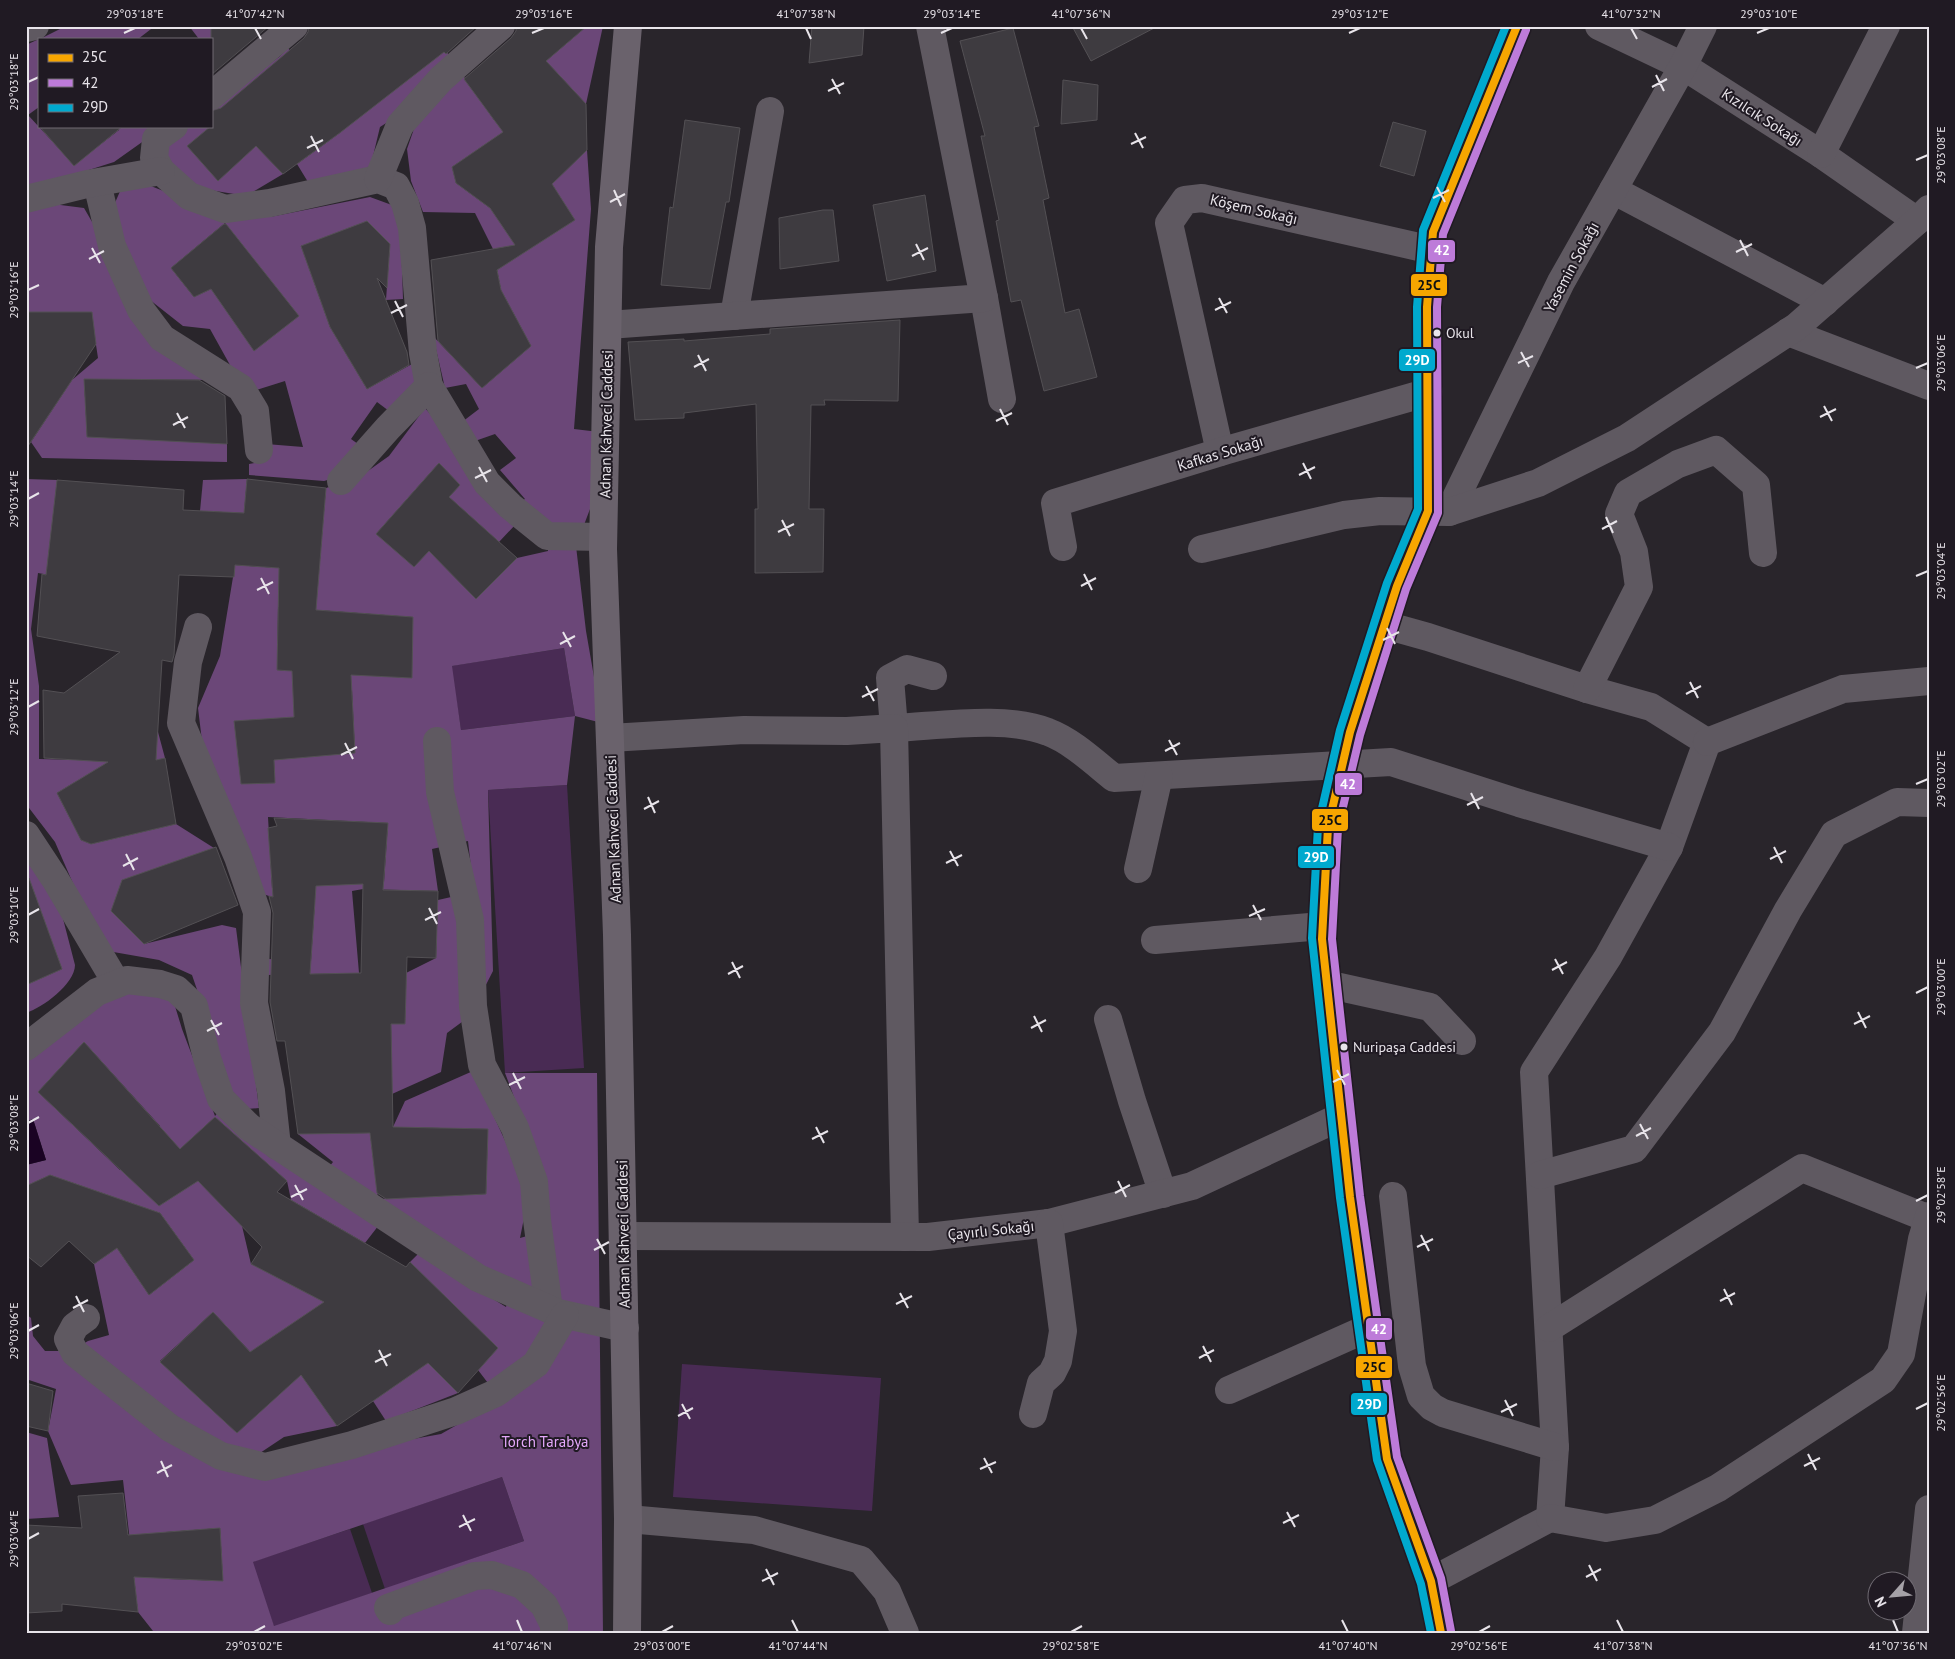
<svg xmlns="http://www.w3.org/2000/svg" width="1955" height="1659" font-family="'PT Sans',sans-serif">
<rect width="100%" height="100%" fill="#29252b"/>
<g fill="#492b54">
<polygon points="564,648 575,716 461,730 451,666"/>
<polygon points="567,785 584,1068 505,1073 488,790"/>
<polygon points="682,1364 881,1378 872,1511 673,1497"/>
<polygon points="502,1477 524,1541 385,1589 363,1524"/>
<polygon points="350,1529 372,1593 274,1627 252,1562"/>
</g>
<g fill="#6b4778" fill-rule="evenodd">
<polygon points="66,26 155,26 138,39 40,39"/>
<polygon points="189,26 230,26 211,39 199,39"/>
<path d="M425 26 449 55 494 120 546 175 495 138 452 167 456 183 490 208 574 220 552 184 587 150 591 209 574 429 599 432 601 480 576 546 586 631 602 723 575 716 567 785 488 790 493 971 470 1016 447 1033 441 1072 392 1094 391 1024H405L406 973 436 958 438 900 460 895 473 885 468 841 432 849 438 891 363 889 352 891 359 973 267 975 268 959 311 961 315 901 269 896 263 894 202 741 198 708 220 656 235 565 319 571 326 488 358 478 389 456 425 408 450 437 503 509 525 499 500 470 516 458 495 434 475 441 462 422 479 409 466 384 445 388 433 336 482 388 531 346 501 290 493 249 475 213 423 212 411 181 407 149 416 123 422 100 380 127 368 177 308 182 297 164 341 132 256 146 283 174 246 196 204 189 181 180 163 148 185 126H211V107L279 57 288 48 312 81ZM439 463 460 485 449 497 499 542 516 524 548 535V551L517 558 476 599 429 551 376 534ZM278 607 412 617V678L277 670ZM564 648 575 716 461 730 452 666ZM352 690 355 752 297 758ZM272 719 275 783 241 784ZM268 817 388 823 384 882 272 888Z"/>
<polygon points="587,26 603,26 586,104 546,61"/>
<polygon points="39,39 39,107 28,115 74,165 119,130 117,126 161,126 145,140 114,162 73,175 26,192 26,45"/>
<path d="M143 183 228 216 270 217 370 197 400 208 403 299 386 300 390 244 367 222 301 246 330 327 367 389 412 364 419 375 397 417 377 402 351 439 372 454 359 471 324 481 249 475V464L265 461 266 444 303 447 285 381 253 391 230 365 210 329 183 326 150 300 111 212 121 189ZM225 223 298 316 211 289 194 297 171 268Z"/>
<polygon points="37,202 84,208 146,315 224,380 84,379 87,436 227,444 227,462 42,458 31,442 72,380 98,358 91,312 26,312 26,205"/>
<polygon points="26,479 57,480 177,598 38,573 31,629 39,686 39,759 78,760 158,732 165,758 75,782 57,793 81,840 91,844 176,824 214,848 123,880 111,911 144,944 222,925 236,928 259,1108 246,1109 222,1079 206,1016 192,975 159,960 102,950 55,842 26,804"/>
<polygon points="247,479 244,513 200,511 203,480"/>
<path d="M26 829 61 911 75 965C75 984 42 1008 26 1013V985L62 969 39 907 26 912Z"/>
<path d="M88 988 171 993 182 1029 215 1116 221 1109 318 1181 333 1162 298 1134 370 1133 378 1199 486 1194 488 1129 393 1127 405 1101 473 1071 529 1193 520 1238 545 1231 544 1177 505 1073H597L603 1633H143L153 1631 138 1612 123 1480 71 1485 48 1431 56 1389 26 1379V1314L31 1318 33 1336 45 1351H71L88 1341 109 1335 94 1264 117 1248 149 1295 194 1260 160 1213 50 1175 26 1186V1165L46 1160 33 1119 26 1122V1048ZM84 1042 160 1126 120 1170 38 1092ZM215 1117 287 1181 291 1200 365 1243 389 1212 512 1282 506 1307 419 1253 410 1262 478 1370 491 1387 522 1388 441 1434 341 1452 248 1461 284 1437 337 1426 328 1299 251 1264 242 1226 198 1181 151 1176ZM213 1312 285 1389 237 1433 160 1361ZM502 1477 524 1541 274 1626 253 1562ZM220 1528 223 1581 169 1579 166 1532Z"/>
<polygon points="375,1310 458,1393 386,1421 373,1401"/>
<polygon points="26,1432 47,1438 59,1517 26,1519"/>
</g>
<polygon fill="#1a0323" points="33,1119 46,1160 26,1165 26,1122"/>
<g fill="#3e3b40" stroke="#535054" fill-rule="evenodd">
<polygon points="211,26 269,26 211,75"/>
<polygon points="309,26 477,26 446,54 444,52 341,132 283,174 256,146 218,181 187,146 211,126 211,111 221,108 304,38 308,32"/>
<polygon points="516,26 587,26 546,61 586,104 587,150 552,184 575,220 497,270 501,290 531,346 482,388 438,341 431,260 515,245 490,208 456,183 452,167 503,132 464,79 511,38 516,31"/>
<polygon points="812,26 864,26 862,55 809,63"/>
<polygon points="1072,26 1158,26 1091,61"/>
<polygon points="1013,28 1039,126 1034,127 1049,198 1043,200 1065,313 1079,309 1097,377 1044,391 1021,300 1011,302 996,221 999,220 981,136 985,136 960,41"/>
<polygon points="1063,80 1098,85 1097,120 1061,124"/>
<polygon points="685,120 740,128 729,202 726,202 710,289 661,285 670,207 673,208"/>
<polygon points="1393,122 1426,131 1414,176 1380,166"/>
<polygon points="39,126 123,126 74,166"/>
<polygon points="925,195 936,271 887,281 873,205"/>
<polygon points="823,210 833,210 839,261 780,269 779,218"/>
<polygon points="367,221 390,244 387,288 377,278 407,352 409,365 367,389 330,327 301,246"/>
<polygon points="224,224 226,224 299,316 254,351 211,289 194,297 171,268"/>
<polygon points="26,312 92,312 96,344 26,449"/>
<polygon points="900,320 898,401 824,400 825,405 811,405 809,509 824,509 823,572 755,573 755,509 758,509 756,404 684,413 684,418 635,420 628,342 684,339 684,341 770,334 770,329"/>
<polygon points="84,379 199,380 225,396 227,444 87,437"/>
<polygon points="439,463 460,485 449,497 517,558 476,599 429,551 414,567 376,534"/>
<polygon points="247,479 326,488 316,610 413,617 412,678 351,675 355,753 274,760 275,783 241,784 234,721 294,717 292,671 277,670 279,568 235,565 234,577 179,575 174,655 172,662 162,660 156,760 165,758 176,824 91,844 81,840 57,793 108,762 44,758 43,690 64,693 120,652 37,636 42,574 46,575 57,480 184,490 183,510 244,513"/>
<path d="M274 818 388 823 383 890 438 891 436 958 407 957 405 1024H391L393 1127 488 1129 486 1194 386 1199 377 1193 370 1133 298 1134 285 1041H277L270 1002 273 913 269 896 273 897 268 828 277 826ZM363 884 361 973 310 974 316 886Z"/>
<polygon points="216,847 238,905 144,944 111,911 122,880"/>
<polygon points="26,878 29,878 62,969 26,985"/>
<polygon points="84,1042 180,1149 215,1117 287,1181 277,1192 406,1267 410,1262 498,1348 458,1393 428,1363 337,1426 301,1375 237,1433 160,1362 213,1312 250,1352 324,1302 251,1264 262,1247 198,1181 159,1206 38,1092"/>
<polygon points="50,1175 160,1213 194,1260 149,1295 117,1248 94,1264 69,1241 41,1267 26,1255 26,1186"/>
<polygon points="26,1383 53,1391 48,1431 26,1426"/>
<polygon points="123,1493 128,1535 220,1528 223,1581 134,1577 138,1612 62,1604 62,1611 26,1613 26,1525 82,1528 78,1496"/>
</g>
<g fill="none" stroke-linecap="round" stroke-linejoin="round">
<g stroke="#5f5961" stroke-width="28">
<polyline points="1599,26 1683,66 1821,154 1917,221"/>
<polyline points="26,28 35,26"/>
<polyline points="211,96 294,26"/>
<polyline points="174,126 156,139 154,158 161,171 189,196 225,209 270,203 378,179 396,186 405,203 412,228 423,353 429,386 487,483 510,506 547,536 603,537"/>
<polyline points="1821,154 1886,26"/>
<polyline points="378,179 400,125 441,79 501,26"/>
<polyline points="97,183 112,246 141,310 162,338 241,388 255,411 259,450"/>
<polyline points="1613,190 1825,302"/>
<polyline points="26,199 87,184 161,171"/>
<polyline points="984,298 1002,399"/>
<polyline points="734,316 770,111"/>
<polyline points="608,325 984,298 930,26"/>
<polyline points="1788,332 1929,386"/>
<polyline points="1220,452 1169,223 1185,200 1202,198 1432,250"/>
<polyline points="341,481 388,428 429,386"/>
<polyline points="1449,512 1561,282 1683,66 1703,26"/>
<polyline points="1063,547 1055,503 1227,450 1429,392"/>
<polyline points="1202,549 1344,515 1380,511 1449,512 1538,483 1627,438 1796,327 1917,221 1929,209"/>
<polyline points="1385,625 1428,637 1587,689 1651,707 1707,742 1669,847 1608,957 1534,1072 1555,1447 1550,1518 1431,1581"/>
<polyline points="198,627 188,662 181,723 238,857 257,912 254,1003 271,1091 277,1146"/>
<path d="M933 676 907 669 890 678 894 728C939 726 1006 715 1048 732 1072 741 1094 762 1114 778L1391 762 1519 803 1669 847"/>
<polyline points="1587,689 1639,587 1634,552 1619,514 1628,493 1678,464 1716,450 1756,485 1763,553"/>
<polyline points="610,738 744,730 847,731 894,728 905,1237"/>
<polyline points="437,741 440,792 470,920 473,1006 482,1065 515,1128 534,1182 537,1220 549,1309"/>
<polyline points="1707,742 1843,689 1929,681"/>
<polyline points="26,835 55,879 117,984"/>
<polyline points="1138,869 1159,776"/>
<polyline points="1155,940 1322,926"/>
<polyline points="1326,984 1430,1007 1462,1041"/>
<polyline points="1108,1019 1132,1101 1163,1194"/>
<polyline points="26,1047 97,992 127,980 160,984 176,989 194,1006 207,1058 221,1099 249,1127 478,1278 558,1313 625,1328"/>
<polyline points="1540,1175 1634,1149 1722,1032 1788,910 1834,834 1897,802 1929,803"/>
<polyline points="1393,1196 1412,1366 1421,1396 1432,1407 1443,1413 1555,1447"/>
<polyline points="623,1236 928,1237 1049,1223 1192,1186 1340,1117"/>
<polyline points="86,1318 75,1326 68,1339 75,1353 170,1428 221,1456 265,1467 352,1445 456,1411 496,1393 536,1364 565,1315"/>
<polyline points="1549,1328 1802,1168 1927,1218"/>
<polyline points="1229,1390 1368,1328"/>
<polyline points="1033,1414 1041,1383 1052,1373 1058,1361 1063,1331 1049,1223"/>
<polyline points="1550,1518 1606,1528 1655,1520 1718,1488 1883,1380 1901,1354 1922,1239 1929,1216"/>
<polyline points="628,1519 754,1530 861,1560 887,1591 905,1633"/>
<polyline points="390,1611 388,1608 475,1576 492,1575 522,1585 544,1605 554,1625 554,1633"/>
<polyline points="1441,1633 1431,1581 1387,1459 1350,1197 1322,939 1328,827 1350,732 1397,586 1428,511 1427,307 1433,232 1517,26"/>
<polyline points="1916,1633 1929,1509"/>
</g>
<polyline stroke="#6a626c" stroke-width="28" points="627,1633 628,1519 617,935 603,549 609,247 628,26"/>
<defs>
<polyline id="bus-1" points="1441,1633 1431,1581 1387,1459 1350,1197 1322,939 1328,827 1350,732 1397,586 1428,511 1427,307 1433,232 1517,26"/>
<polyline id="bus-2" points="1451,1631 1441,1578 1397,1457 1360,1196 1332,939 1338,828 1360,735 1406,589 1438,513 1437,307 1443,234 1526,30"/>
<polyline id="bus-3" points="1431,1633 1421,1584 1377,1460 1340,1198 1312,938 1318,826 1340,730 1387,583 1418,509 1417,307 1423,230 1506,26"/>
</defs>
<use href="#bus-1" stroke="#201a23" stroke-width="11"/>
<use href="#bus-2" stroke="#201a23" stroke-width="11"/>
<use href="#bus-3" stroke="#201a23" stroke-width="11"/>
<use href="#bus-1" stroke="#f7a600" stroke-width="8"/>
<use href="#bus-2" stroke="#bd7bd9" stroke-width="8"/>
<use href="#bus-3" stroke="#00a9ce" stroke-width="8"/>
</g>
<path fill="none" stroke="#e8e4ea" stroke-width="2" d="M255 28 261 39M806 28 811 39M1081 28 1087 39M1631 28 1637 39M124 33 135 28M532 33 544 28M941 33 952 28M1349 33 1360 28M1757 33 1769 28M1656 75 1664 91M832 79 840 94M28 82 39 77M1652 87 1667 79M828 91 844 83M1135 133 1143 148M311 136 319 152M1131 144 1146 137M307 148 323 140M1916 160 1928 155M1437 187 1445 202M614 190 621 206M1433 198 1449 190M610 202 625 194M1740 240 1748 256M916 244 924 260M92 248 100 263M1736 252 1752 244M912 256 928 248M89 259 104 251M28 290 39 285M1219 298 1227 313M395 301 403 317M1215 310 1231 302M391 313 407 305M1521 352 1529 367M698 355 706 371M1518 363 1533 356M694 367 709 359M1916 368 1928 363M1824 406 1832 421M1000 409 1008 425M177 413 185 428M1820 417 1836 409M996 421 1012 413M173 425 188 417M1303 463 1311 479M479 467 487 482M1299 475 1315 467M475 478 491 470M28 499 39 493M1606 517 1613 533M782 520 790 536M1602 529 1617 521M778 532 794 524M1084 574 1092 590M1916 576 1928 571M261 578 269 594M1081 586 1096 578M257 590 273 582M1387 628 1395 644M563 632 571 647M1383 640 1399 632M560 644 575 636M1690 682 1698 698M866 686 874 701M1686 694 1701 686M862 697 878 689M28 707 39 701M1169 740 1177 755M345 743 353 759M1165 751 1180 743M341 755 357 747M1916 784 1928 779M1471 793 1479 809M648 797 655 813M1467 805 1483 797M644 809 659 801M1774 847 1782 863M950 851 958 866M126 854 134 870M1770 859 1786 851M946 863 962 855M123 866 138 858M1253 905 1261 920M429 908 437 924M28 915 39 909M1249 916 1265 909M425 920 441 912M1555 959 1563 974M732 962 740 978M1552 970 1567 962M728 974 743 966M1916 993 1928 987M1858 1012 1866 1028M1034 1016 1042 1032M211 1020 219 1035M1854 1024 1870 1016M1031 1028 1046 1020M207 1031 222 1023M1337 1070 1345 1085M513 1073 521 1089M1333 1082 1349 1074M509 1085 525 1077M28 1123 39 1117M1640 1124 1648 1139M816 1127 824 1143M1636 1136 1651 1128M812 1139 828 1131M1118 1181 1126 1197M295 1185 303 1200M1115 1193 1130 1185M291 1197 307 1189M1916 1201 1928 1195M1421 1235 1429 1251M597 1239 605 1254M1417 1247 1433 1239M594 1250 609 1242M1724 1289 1732 1305M900 1293 908 1308M76 1296 84 1312M1720 1301 1735 1293M896 1304 912 1296M73 1308 88 1300M28 1331 39 1325M1203 1346 1211 1362M379 1350 387 1366M1199 1358 1214 1350M375 1362 391 1354M1505 1400 1513 1416M682 1404 690 1419M1916 1409 1928 1403M1501 1412 1517 1404M678 1416 693 1408M1808 1454 1816 1470M984 1458 992 1473M161 1461 168 1477M1804 1466 1820 1458M980 1469 996 1462M157 1473 172 1465M1287 1512 1295 1527M463 1515 471 1531M1283 1523 1299 1515M459 1527 475 1519M28 1539 39 1533M1589 1565 1597 1581M766 1569 774 1585M1586 1577 1601 1569M762 1581 778 1573M517 1620 522 1632M792 1620 798 1632M1342 1620 1348 1632M1617 1620 1623 1632M1893 1620 1898 1632M254 1632 265 1626M662 1632 673 1626M1071 1632 1082 1626M1479 1632 1490 1626"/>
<g fill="#e8e4ea" stroke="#201a23" stroke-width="2">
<circle cx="1437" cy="333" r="4.5"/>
<circle cx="1344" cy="1047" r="4.5"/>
</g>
<g text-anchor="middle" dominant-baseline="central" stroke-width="4" stroke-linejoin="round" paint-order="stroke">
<g font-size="14" fill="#e8e4ea" stroke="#201a23" text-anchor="start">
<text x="1446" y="333">Okul</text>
<text x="1353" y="1047">Nuripaşa Caddesi</text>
</g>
<g font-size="15" fill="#e8e4ea" stroke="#201a23">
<text transform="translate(1762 117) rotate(33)">Kızılcık Sokağı</text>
<text transform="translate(1254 209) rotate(13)">Köşem Sokağı</text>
<text transform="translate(1571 267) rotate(-62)">Yasemin Sokağı</text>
<text transform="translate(606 424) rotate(-89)">Adnan Kahveci Caddesi</text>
<text transform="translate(1220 453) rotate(-17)">Kafkas Sokağı</text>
<text transform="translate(613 829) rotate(-92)">Adnan Kahveci Caddesi</text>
<text transform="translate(991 1230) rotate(-6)">Çayırlı Sokağı</text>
<text transform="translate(623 1234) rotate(-91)">Adnan Kahveci Caddesi</text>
</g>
<g font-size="15" fill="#e4a8fb" stroke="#201a23">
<text x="545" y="1441">Torch Tarabya</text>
</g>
</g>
<g stroke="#201a23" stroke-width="2">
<rect x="1427" y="239" width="29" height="24" rx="5" fill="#bd7bd9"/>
<rect x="1410" y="273" width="38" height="24" rx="5" fill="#f7a600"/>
<rect x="1398" y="348" width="38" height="24" rx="5" fill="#00a9ce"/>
<rect x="1334" y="772" width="29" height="24" rx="5" fill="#bd7bd9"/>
<rect x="1311" y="808" width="38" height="24" rx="5" fill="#f7a600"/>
<rect x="1297" y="845" width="38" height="24" rx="5" fill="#00a9ce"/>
<rect x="1365" y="1317" width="28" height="24" rx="5" fill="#bd7bd9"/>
<rect x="1355" y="1355" width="38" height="24" rx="5" fill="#f7a600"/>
<rect x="1350" y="1392" width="38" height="24" rx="5" fill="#00a9ce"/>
</g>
<g font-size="14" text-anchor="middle" font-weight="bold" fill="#fff">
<text x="1442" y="255">42</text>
<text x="1417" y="365">29D</text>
<text x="1348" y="789">42</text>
<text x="1316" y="862">29D</text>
<text x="1379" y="1334">42</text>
<text x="1369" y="1409">29D</text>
</g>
<g font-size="14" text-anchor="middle" font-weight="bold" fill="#111">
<text x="1429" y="290">25C</text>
<text x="1330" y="825">25C</text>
<text x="1374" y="1372">25C</text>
</g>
<rect width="1955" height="1659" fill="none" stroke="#201a23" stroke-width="55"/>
<rect x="38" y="38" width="175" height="90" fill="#201a23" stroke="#706b73"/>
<rect x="48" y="54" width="25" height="8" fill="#f7a600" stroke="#706b73"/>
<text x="82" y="62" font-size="15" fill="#e8e4ea">25C</text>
<rect x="48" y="79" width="25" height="8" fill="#bd7bd9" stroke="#706b73"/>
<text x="82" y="88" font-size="15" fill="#e8e4ea">42</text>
<rect x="48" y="104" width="25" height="8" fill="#00a9ce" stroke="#706b73"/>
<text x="82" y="112" font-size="15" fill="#e8e4ea">29D</text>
<g transform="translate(1892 1596) rotate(243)"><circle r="24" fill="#201a23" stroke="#706b73"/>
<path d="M0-4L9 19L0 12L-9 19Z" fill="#a5a1a7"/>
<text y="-8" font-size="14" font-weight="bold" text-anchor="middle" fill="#e8e4ea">N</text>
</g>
<rect x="28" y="28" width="1900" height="1604" fill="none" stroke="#e8e4ea" stroke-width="2"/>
<g font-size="12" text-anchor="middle" fill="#e8e4ea">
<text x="135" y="18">29°03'18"E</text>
<text x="255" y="18">41°07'42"N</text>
<text x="544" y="18">29°03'16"E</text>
<text x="806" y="18">41°07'38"N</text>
<text x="952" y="18">29°03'14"E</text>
<text x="1081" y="18">41°07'36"N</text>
<text x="1360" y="18">29°03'12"E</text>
<text x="1631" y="18">41°07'32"N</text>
<text x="1769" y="18">29°03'10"E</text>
<text transform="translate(14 82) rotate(-90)" y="4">29°03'18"E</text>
<text transform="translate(1941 155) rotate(-90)" y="4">29°03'08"E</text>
<text transform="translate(14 290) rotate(-90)" y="4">29°03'16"E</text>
<text transform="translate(1941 363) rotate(-90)" y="4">29°03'06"E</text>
<text transform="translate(14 499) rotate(-90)" y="4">29°03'14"E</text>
<text transform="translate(1941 571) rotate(-90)" y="4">29°03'04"E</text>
<text transform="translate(14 707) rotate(-90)" y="4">29°03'12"E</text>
<text transform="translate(1941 779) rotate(-90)" y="4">29°03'02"E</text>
<text transform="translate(14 915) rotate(-90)" y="4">29°03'10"E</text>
<text transform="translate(1941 987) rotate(-90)" y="4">29°03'00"E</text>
<text transform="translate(14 1123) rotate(-90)" y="4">29°03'08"E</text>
<text transform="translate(1941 1195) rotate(-90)" y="4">29°02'58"E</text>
<text transform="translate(14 1331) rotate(-90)" y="4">29°03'06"E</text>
<text transform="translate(1941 1403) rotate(-90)" y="4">29°02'56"E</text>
<text transform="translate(14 1539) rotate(-90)" y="4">29°03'04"E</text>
<text x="254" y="1650">29°03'02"E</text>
<text x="522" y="1650">41°07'46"N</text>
<text x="662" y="1650">29°03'00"E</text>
<text x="798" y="1650">41°07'44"N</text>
<text x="1071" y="1650">29°02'58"E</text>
<text x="1348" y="1650">41°07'40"N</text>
<text x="1479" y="1650">29°02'56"E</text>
<text x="1623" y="1650">41°07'38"N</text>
<text x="1898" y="1650">41°07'36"N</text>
</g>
</svg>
